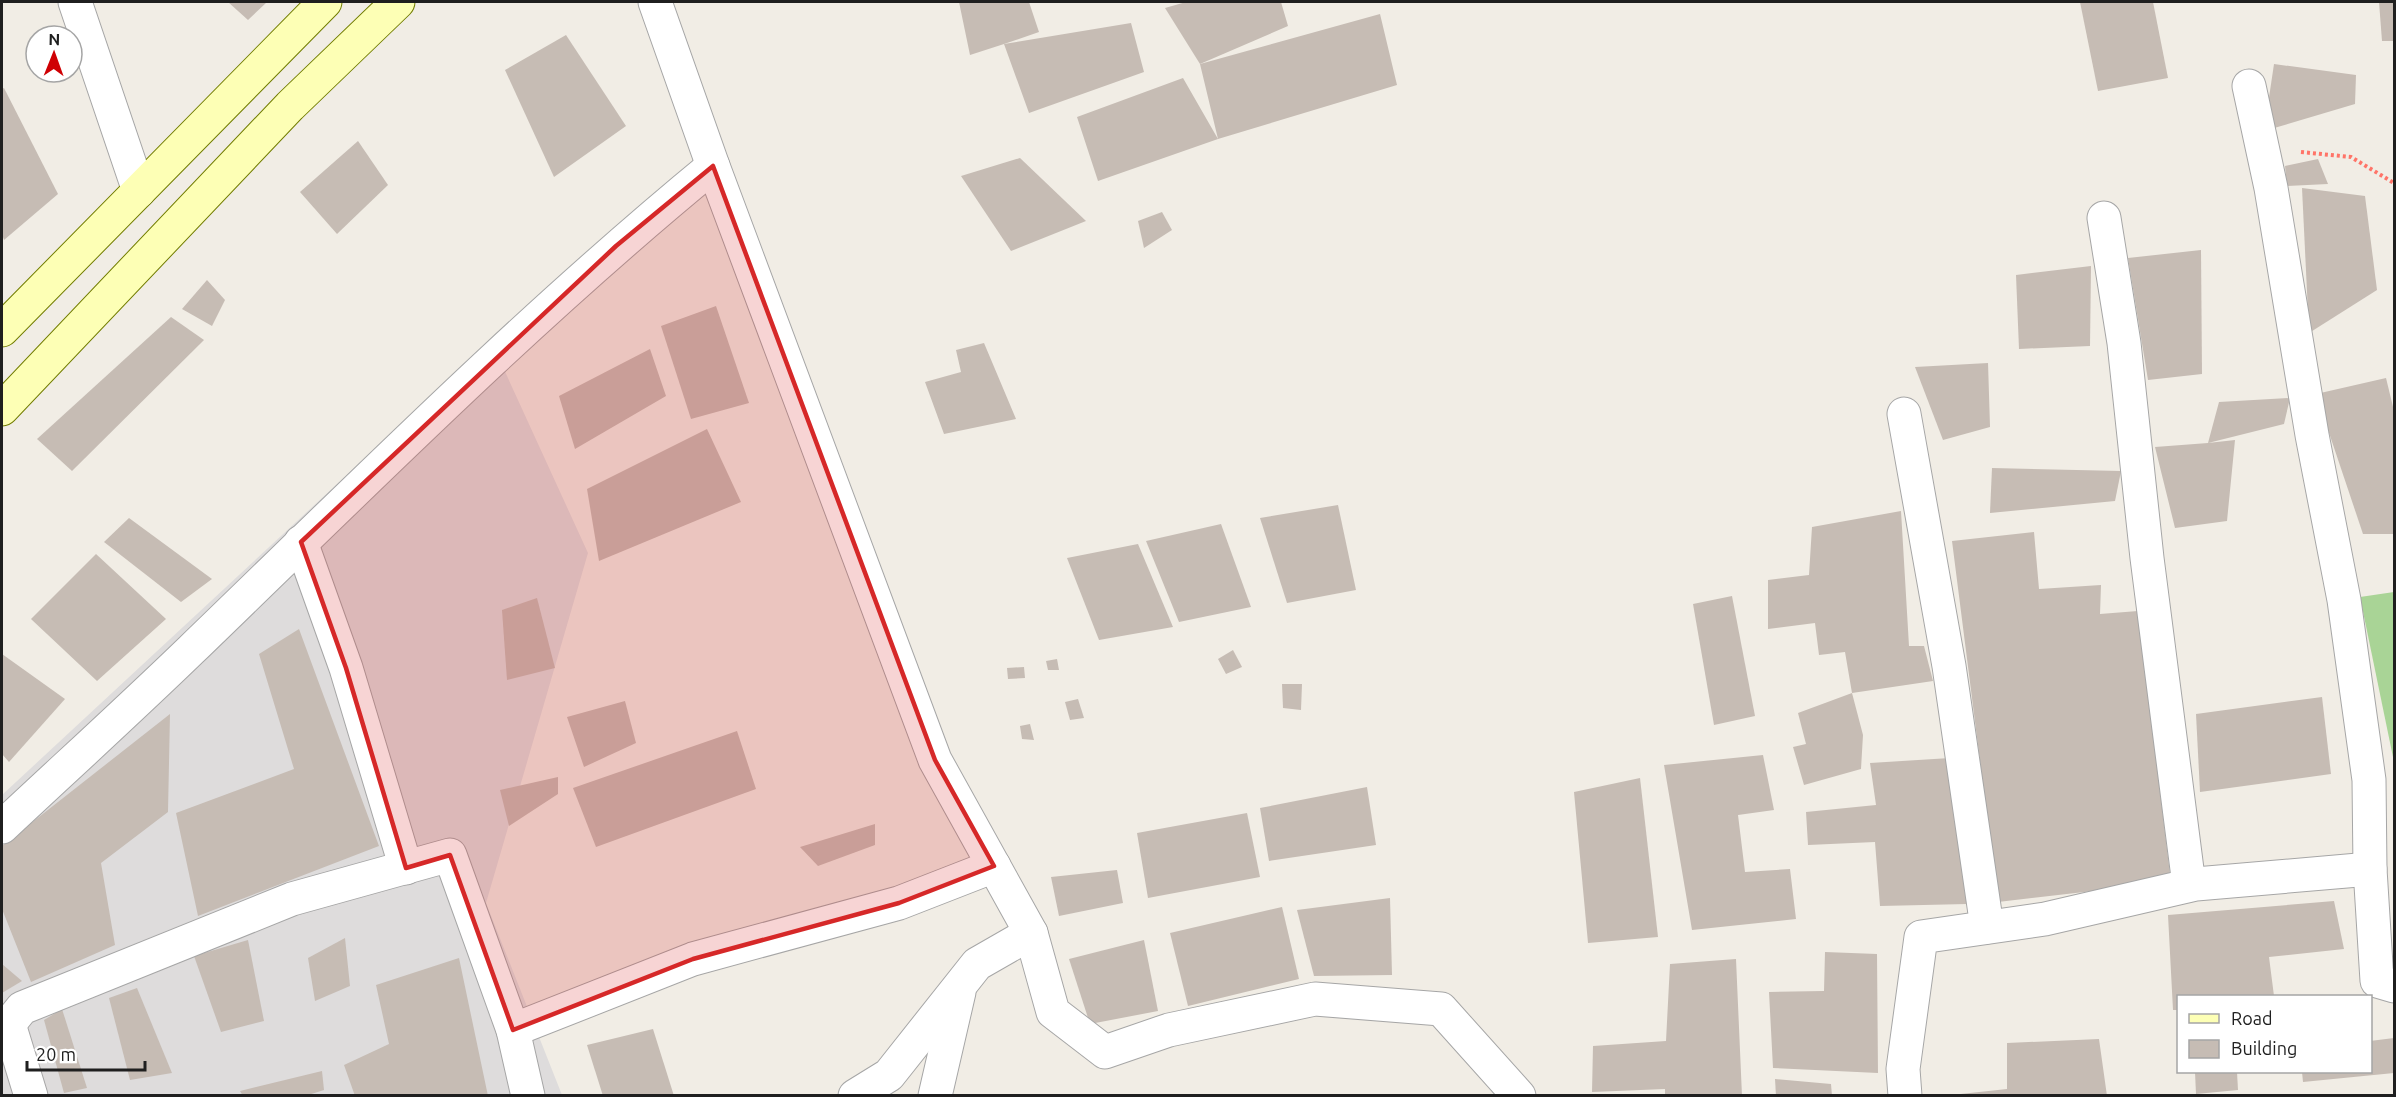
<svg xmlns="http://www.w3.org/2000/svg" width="2396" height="1097" font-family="Ubuntu,sans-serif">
<rect width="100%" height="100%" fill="#f1ede5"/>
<polygon fill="#dedcdc" points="491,341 588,553 486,903 562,1095 2,1096 2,795"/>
<polygon fill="#a9d496" points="2394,592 2394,762 2360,597"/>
<g fill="#c6bcb4">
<polygon points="228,2 267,2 248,20"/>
<polygon points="959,2 1029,2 1039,32 1004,44 1131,23 1144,72 1029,113 1004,44 970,55"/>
<polygon points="1186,2 1281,2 1288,26 1200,64 1165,8"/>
<polygon points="2080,2 2153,2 2168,78 2098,91"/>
<polygon points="2379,2 2394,2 2394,41 2382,41"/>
<polygon points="1380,14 1397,85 1218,139 1098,181 1077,117 1183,78 1218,139 1200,64"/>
<polygon points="566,35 626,126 554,177 505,70"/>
<polygon points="2274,64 2356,75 2355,104 2264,131"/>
<polygon points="4,88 58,194 4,240 2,234 2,89"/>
<polygon points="358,141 388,185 337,234 300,192"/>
<polygon points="1020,158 1086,221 1011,251 961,176"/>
<polygon points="2318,159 2328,184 2287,186 2285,166"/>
<polygon points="2302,188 2365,196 2377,290 2309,333"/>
<polygon points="1162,212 1172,230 1144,248 1138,221"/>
<polygon points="2201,250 2202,374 2148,380 2128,258"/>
<polygon points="2091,266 2090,346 2019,349 2016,275"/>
<polygon points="207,280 225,300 212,326 182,309"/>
<polygon points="716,306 749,403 691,419 661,326"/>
<polygon points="171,317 204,340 72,471 37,439"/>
<polygon points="984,343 1016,419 944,434 925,382 961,372 956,350"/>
<polygon points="650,349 666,396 575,449 559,396"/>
<polygon points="1988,363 1990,427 1943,440 1915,367"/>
<polygon points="2386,378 2394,411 2394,534 2363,534 2316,394"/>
<polygon points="2290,398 2284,424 2208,443 2235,440 2227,521 2175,528 2155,447 2208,443 2219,402"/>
<polygon points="707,429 741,502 599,561 587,489"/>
<polygon points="1992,468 2121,471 2115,501 1990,513"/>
<polygon points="1338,505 1356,590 1287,603 1260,518"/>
<polygon points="1901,511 1909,646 1924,646 1933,681 1852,693 1845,652 1819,655 1815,623 1768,629 1768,580 1809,575 1812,527"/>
<polygon points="129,518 212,579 181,602 104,542"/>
<polygon points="1221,524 1251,607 1179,622 1146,541"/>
<polygon points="2034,532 2039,589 2101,585 2100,614 2138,611 2171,882 1998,902 1952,541"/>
<polygon points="1138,544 1173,627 1099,640 1067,558"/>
<polygon points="96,554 166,619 97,681 31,619"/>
<polygon points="1732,596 1755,716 1714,725 1693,604"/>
<polygon points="537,598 555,668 507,680 502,610"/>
<polygon points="299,629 379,846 198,916 176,813 294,769 259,654"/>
<polygon points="1233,650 1242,667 1226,674 1218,659"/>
<polygon points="2,654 65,699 9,762 2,754"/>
<polygon points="1057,659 1059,670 1048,670 1046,661"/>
<polygon points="1024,667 1025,678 1008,679 1007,668"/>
<polygon points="1282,684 1302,684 1301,710 1283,708"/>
<polygon points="1852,693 1863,735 1861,769 1804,785 1793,747 1806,744 1798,713"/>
<polygon points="2322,697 2331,774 2200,792 2196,714"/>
<polygon points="1078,699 1084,718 1070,720 1065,702"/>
<polygon points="625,701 636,743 584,767 567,717"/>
<polygon points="170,714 168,812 101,863 115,945 31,982 2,909 2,846"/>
<polygon points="1030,724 1034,740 1022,739 1020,726"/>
<polygon points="737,731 756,789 596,847 573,788"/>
<polygon points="1763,755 1774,810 1738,815 1745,872 1790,869 1796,919 1692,930 1664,765"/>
<polygon points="1950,758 1967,904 1880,906 1875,842 1808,845 1806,812 1876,805 1870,763"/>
<polygon points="558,777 558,794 509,826 500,790"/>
<polygon points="1640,778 1658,937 1588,943 1574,792"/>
<polygon points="1367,787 1376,845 1269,861 1260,808"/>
<polygon points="1247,813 1260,877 1148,898 1137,833"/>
<polygon points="875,824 875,845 818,866 800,847"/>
<polygon points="1117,870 1123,903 1059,916 1051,877"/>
<polygon points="1390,898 1392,975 1314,976 1297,910"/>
<polygon points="2334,901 2344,949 2269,957 2274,996 2178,996 2178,1010 2173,1010 2168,915"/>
<polygon points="1282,907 1299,979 1188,1006 1170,933"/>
<polygon points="345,938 350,986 315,1001 308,958"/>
<polygon points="248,940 264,1021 221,1032 194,956"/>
<polygon points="1144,940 1158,1011 1090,1024 1069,959"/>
<polygon points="1825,952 1877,954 1878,1073 1773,1068 1769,992 1824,991"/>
<polygon points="459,958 488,1096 355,1096 344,1065 389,1044 376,985"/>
<polygon points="1736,959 1742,1096 1665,1096 1665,1089 1592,1092 1593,1046 1666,1041 1670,964"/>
<polygon points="2,964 22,981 2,993"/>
<polygon points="137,988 172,1073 130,1080 109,998"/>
<polygon points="62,1009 87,1088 64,1093 44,1020"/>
<polygon points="653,1029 674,1096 603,1096 587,1045"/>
<polygon points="2394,1038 2394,1073 2303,1082 2302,1072 2370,1072 2370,1041"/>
<polygon points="2099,1039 2107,1096 1942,1096 2007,1089 2007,1043"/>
<polygon points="322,1071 324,1090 305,1096 243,1096 240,1091"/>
<polygon points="2195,1072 2237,1072 2238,1090 2196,1094"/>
<polygon points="1775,1079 1831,1084 1832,1096 1776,1096"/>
</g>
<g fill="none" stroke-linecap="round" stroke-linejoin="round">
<defs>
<g id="street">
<polyline points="75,2 139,191"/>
<polyline points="655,2 713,166 935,760 1031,933 1053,1012 1105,1052 1169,1030 1315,999 1441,1009 1519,1096"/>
<polyline points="2249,86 2271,188 2312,435 2344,600 2369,780 2370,869 2377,981 2394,986"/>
<polyline points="2104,218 2124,343 2147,558 2189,885"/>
<polyline points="1904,414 1949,666 1987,927"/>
<polyline points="301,542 346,668 406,868"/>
<path d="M2 827C65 768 129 710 191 650 362 485 529 317 713 166"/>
<polyline points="9,1024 22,1008 292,899 450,855 513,1030 528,1096"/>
<polyline points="2,1026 9,1024 31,1096"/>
<polyline points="513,1030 693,959 899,903 994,866"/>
<polyline points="855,1096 889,1075 977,964 1031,933"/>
<polyline points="935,1096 959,992"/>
<polyline points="1905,1096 1903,1069 1921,937 2045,919 2196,884 2370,869"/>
</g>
<g id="secondary">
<polyline points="2,330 325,2"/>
<polyline points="2,409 290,106 398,2"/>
</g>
</defs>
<use href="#street" stroke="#a6a6a6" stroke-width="35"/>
<use href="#secondary" stroke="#727d00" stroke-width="35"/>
<polyline stroke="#ff7468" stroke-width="4" stroke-dasharray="3 3" stroke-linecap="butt" points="2301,152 2351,157 2394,183"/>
<use href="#street" stroke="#fff" stroke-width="33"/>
<use href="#secondary" stroke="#fdffb5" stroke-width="33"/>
</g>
<path fill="#d62828" fill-opacity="0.2" stroke="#d62828" stroke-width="4.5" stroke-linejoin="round" d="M713 166 935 760 994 866 899 903 693 959 513 1030 450 855 406 868 346 668 301 542 616 246Z"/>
<rect width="2396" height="1097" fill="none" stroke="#1f1f1f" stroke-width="6"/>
<rect x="2177" y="995" width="195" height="78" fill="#ffffff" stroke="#a5a5a5" stroke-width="1.5"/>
<rect x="2189" y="1014" width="30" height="9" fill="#fdffb5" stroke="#a5a5a5" stroke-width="1.5"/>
<text x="2231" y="1025" font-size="18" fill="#1f1f1f">Road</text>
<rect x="2189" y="1040" width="30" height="18" fill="#c6bcb4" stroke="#a5a5a5" stroke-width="1.5"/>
<text x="2231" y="1055" font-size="18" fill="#1f1f1f">Building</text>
<g transform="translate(54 54) rotate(1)"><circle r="28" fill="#ffffff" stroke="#a5a5a5" stroke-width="1.5"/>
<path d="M0-4.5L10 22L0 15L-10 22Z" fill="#cf0004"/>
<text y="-9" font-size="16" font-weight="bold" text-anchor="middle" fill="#1f1f1f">N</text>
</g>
<path d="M27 1061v9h118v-9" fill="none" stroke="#1f1f1f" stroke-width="3"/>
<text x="36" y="1061" font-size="18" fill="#1f1f1f" stroke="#ffffff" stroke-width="4.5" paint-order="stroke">20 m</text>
</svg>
